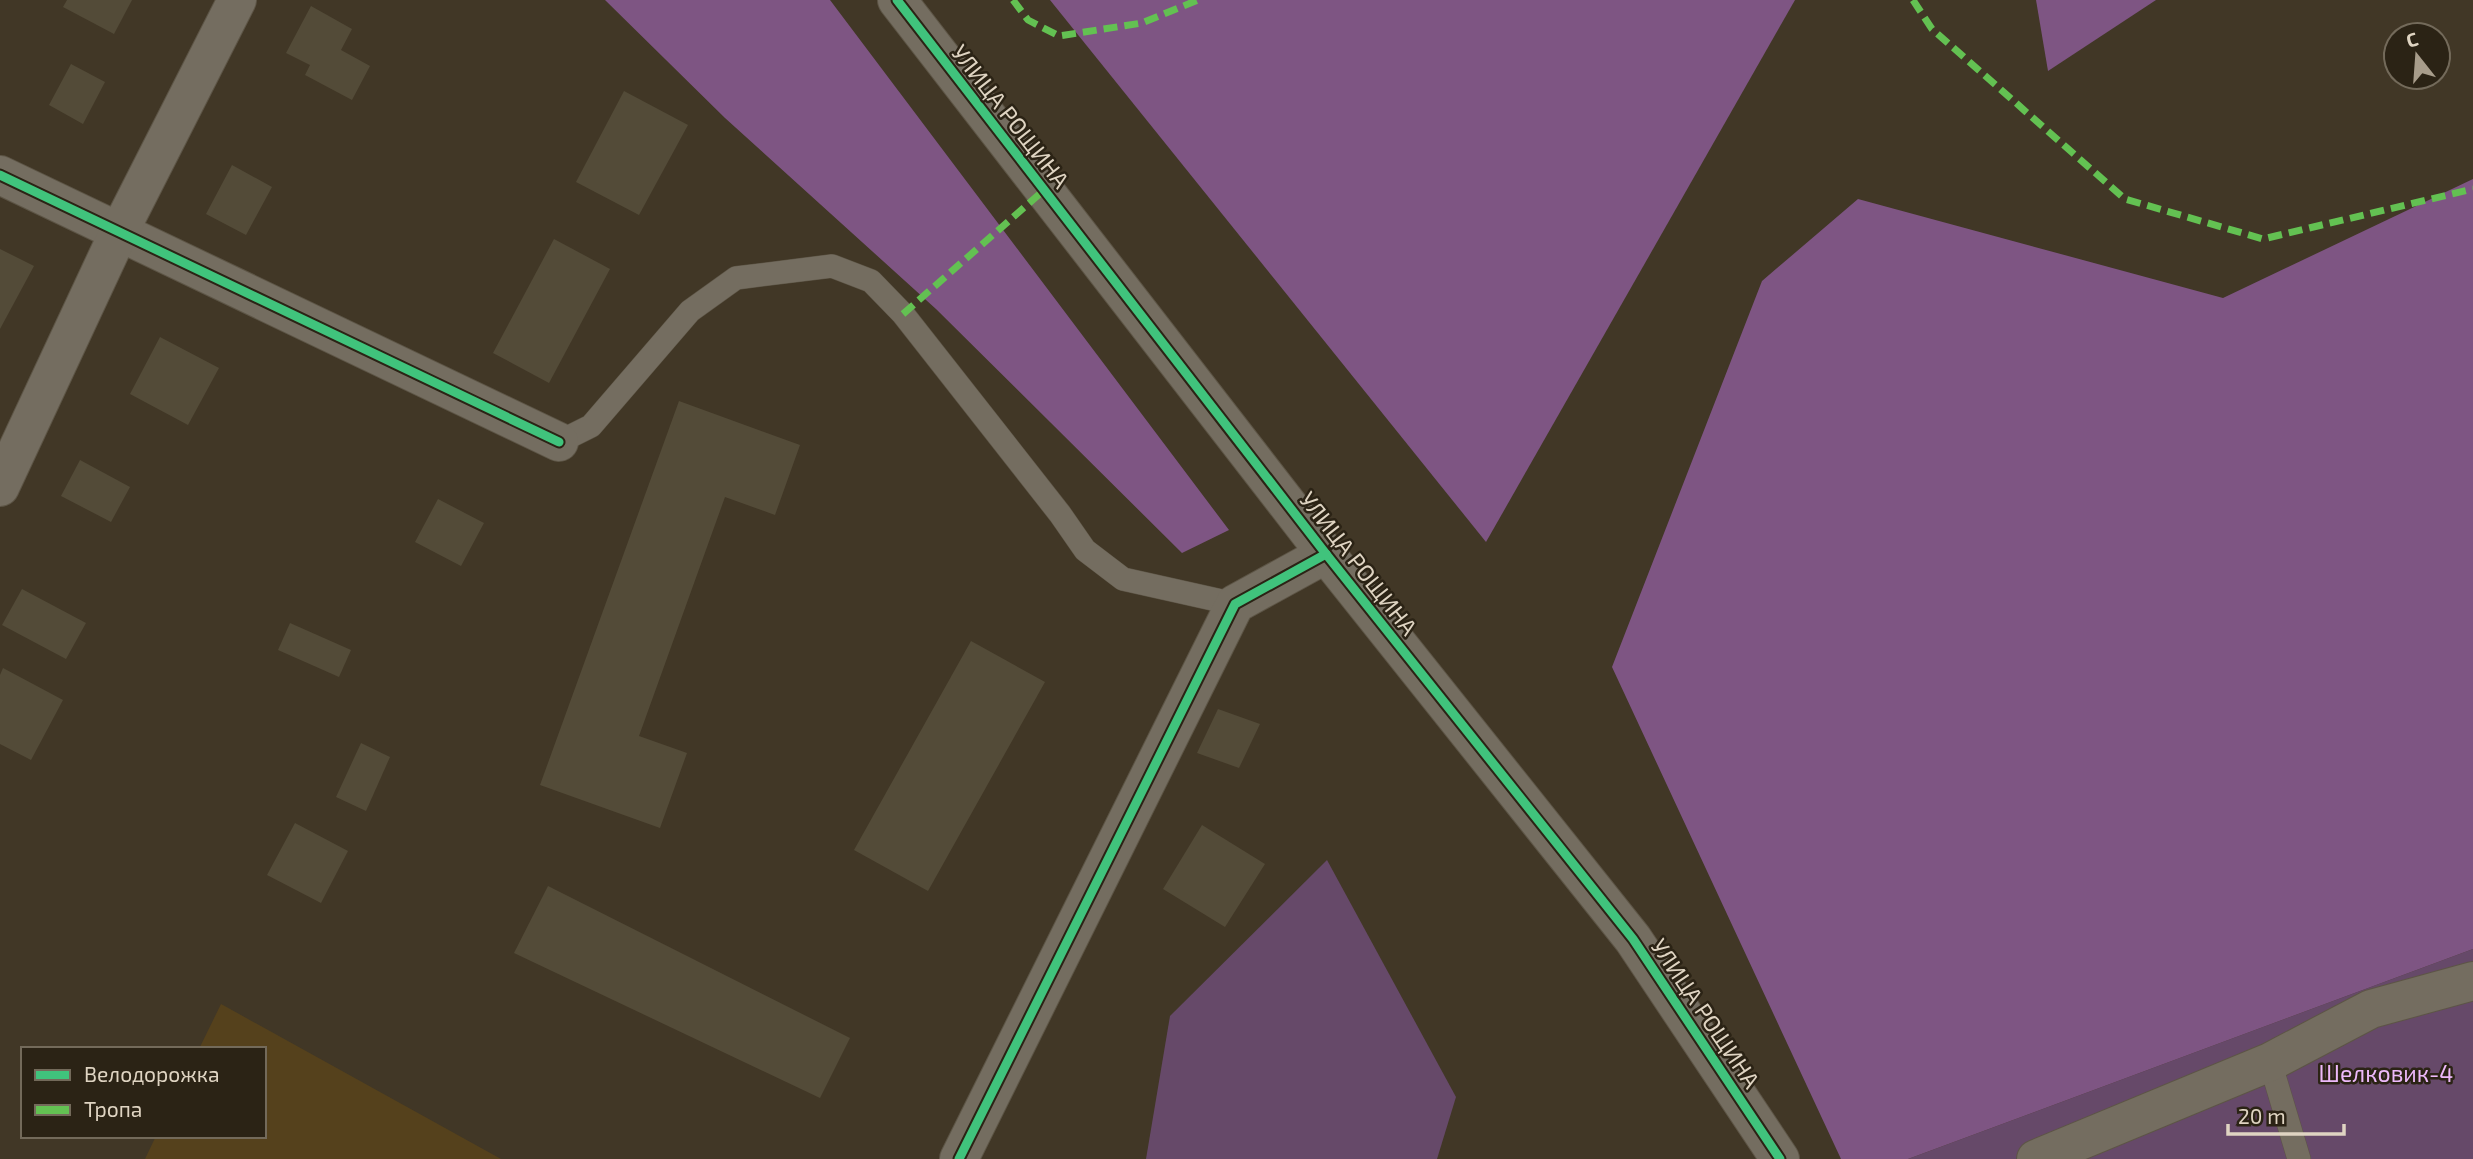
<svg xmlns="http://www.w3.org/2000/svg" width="2473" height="1159" font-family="'Exo 2',sans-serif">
<rect width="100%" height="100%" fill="#413726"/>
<polygon fill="#55411c" points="221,1004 501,1159 145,1159 156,1136 264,1136 264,1049 199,1049"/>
<g fill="#664969">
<polygon points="1327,860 1456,1097 1437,1159 1146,1159 1170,1016"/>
<polygon points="2473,949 2473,1159 1908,1159"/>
</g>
<g fill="#7e5583">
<polygon points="605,0 830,0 1229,530 1182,553 936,309 725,118"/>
<polygon points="1050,0 1795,0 1486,542"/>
<polygon points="2036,0 2156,0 2048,71"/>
<polygon points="2473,179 2473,949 1908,1159 1841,1159 1612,667 1762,281 1858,199 2223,298"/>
</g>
<g fill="#534b38">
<polygon points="67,0 132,0 114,34 63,7"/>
<polygon points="311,6 352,29 341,50 370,66 352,100 305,75 310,65 286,53"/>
<polygon points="71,64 105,82 83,124 49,105"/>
<polygon points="624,91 688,125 639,215 576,182"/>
<polygon points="232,165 272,187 246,235 206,214"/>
<polygon points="554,239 610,269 549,383 493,353"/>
<polygon points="0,249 34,266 0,329"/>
<polygon points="160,337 219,368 188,425 130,394"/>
<polygon points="679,401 800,445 775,515 725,497 639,736 687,753 660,828 540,785"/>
<polygon points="80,460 130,487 111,522 61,496"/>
<polygon points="438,499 484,523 461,566 415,542"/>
<polygon points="22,589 86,623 66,659 2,625"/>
<polygon points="290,623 351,650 339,677 278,650"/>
<polygon points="971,641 1045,682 928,891 854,850"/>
<polygon points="3,668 63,700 31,760 0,744 0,675"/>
<polygon points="1218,709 1260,724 1239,768 1197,753"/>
<polygon points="361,743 390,757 366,811 336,797"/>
<polygon points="295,823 348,851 321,903 267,875"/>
<polygon points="1202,825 1265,864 1225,927 1163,889"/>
<polygon points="548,886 850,1038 820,1098 514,953"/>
</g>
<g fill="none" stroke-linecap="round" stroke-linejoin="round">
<defs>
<g id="lane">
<polyline points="559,442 591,426 690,311 736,278 832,266 871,281 903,314 1060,514 1085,550 1123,579 1235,604"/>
<polyline points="2270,1062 2299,1159"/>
</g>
<g id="street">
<polyline points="0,175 559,442"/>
<polyline points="0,487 119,232 237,0"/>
<polyline points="959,1159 1235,604 1326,554"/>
<polyline points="2036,1159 2270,1062 2371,1009 2473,981"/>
</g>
<polyline id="secondary" points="897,0 1326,554 1633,939 1780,1159"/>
</defs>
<use href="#lane" stroke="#5d5546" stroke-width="24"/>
<use href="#street" stroke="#5d5546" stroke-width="40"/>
<use href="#secondary" stroke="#5d5546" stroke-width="40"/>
<use href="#lane" stroke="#746d60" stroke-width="23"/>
<use href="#street" stroke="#746d60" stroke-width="38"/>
<use href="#secondary" stroke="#746d60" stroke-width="38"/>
<g stroke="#63c152" stroke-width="7" stroke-dasharray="14 7" stroke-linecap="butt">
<polyline points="1013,0 1028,20 1059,36 1142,23 1198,0"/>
<polyline points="1913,0 1932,29 2125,199 2263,239 2473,189"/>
<polyline points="903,314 1044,190"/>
</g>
<defs>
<g id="cycleway">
<polyline points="897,0 1326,554 1633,939 1780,1159"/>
<polyline points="0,175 559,442"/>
<polyline points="959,1159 1235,604 1326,554"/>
</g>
</defs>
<use href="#cycleway" stroke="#2b2315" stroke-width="13"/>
<use href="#cycleway" stroke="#40c37c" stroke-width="9"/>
</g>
<g text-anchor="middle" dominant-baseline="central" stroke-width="5" stroke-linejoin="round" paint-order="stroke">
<g font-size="23" fill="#dfd4c2" stroke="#2b2315">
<text transform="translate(1011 116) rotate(52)">УЛИЦА РОЩИНА</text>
<text transform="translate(1359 563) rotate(52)">УЛИЦА РОЩИНА</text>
<text transform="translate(1706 1013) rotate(56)">УЛИЦА РОЩИНА</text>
</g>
<g font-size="23" fill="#edb9fa" stroke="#2b2315">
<text x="2386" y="1073">Шелковик-4</text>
</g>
</g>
<rect x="21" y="1047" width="245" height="91" fill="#2b2315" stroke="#736a5a" stroke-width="2"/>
<rect x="35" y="1070" width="35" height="10" fill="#40c37c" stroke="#736a5a" stroke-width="2"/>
<text x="84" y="1082" font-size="21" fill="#dfd4c2">Велодорожка</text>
<rect x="35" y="1105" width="35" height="10" fill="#63c152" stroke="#736a5a" stroke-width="2"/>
<text x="84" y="1117" font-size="21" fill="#dfd4c2">Тропа</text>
<g transform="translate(2417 56) rotate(343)"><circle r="33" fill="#2b2315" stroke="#736a5a" stroke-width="2"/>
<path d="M0-5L12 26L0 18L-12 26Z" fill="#a89d8b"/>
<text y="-10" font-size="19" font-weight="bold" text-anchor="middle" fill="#dfd4c2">С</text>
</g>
<path d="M2228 1124v10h116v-10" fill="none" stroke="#dfd4c2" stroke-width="3.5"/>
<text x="2238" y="1124" font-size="21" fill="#dfd4c2" stroke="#2b2315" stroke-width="5" paint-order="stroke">20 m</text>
</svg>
